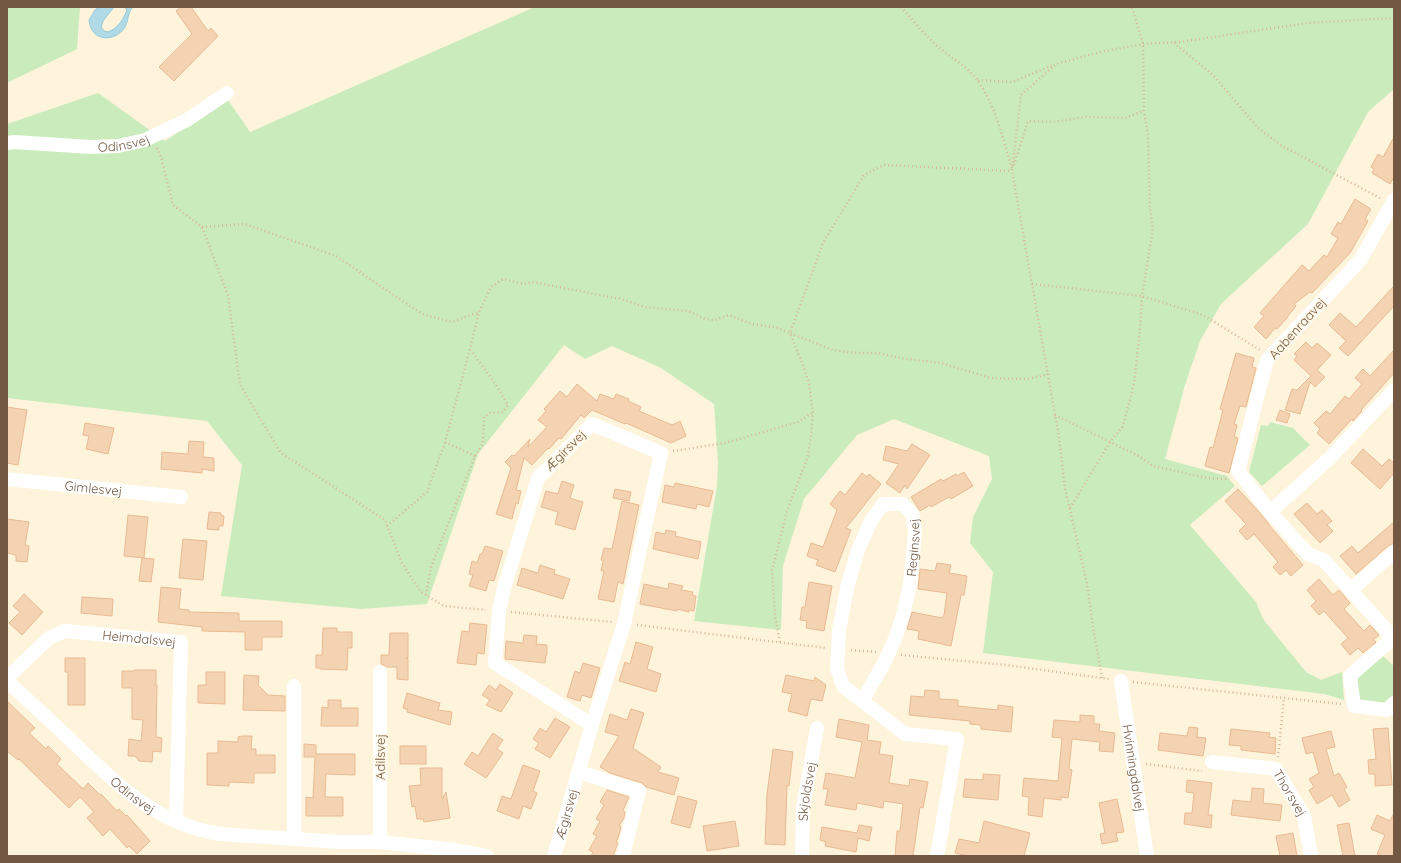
<svg xmlns="http://www.w3.org/2000/svg" width="1401" height="863" font-family="Quicksand,sans-serif">
<rect width="100%" height="100%" fill="#fef4dc"/>
<g fill="#caebbb">
<polygon points="7,7 80,7 77,49 7,83"/>
<polygon points="535,7 1394,7 1394,89 1368,112 1308,224 1221,304 1200,341 1185,385 1165,459 1227,476 1235,486 1190,525 1256,602 1263,619 1306,672 1321,680 1342,672 1344,700 1324,694 983,653 993,572 970,543 973,517 992,479 989,456 894,419 857,435 804,499 783,566 781,630 694,621 717,486 718,463 714,404 661,368 612,346 585,359 564,345 478,454 427,604 361,609 221,596 242,465 207,421 7,398 7,124 98,93 165,141 228,100 250,132"/>
<polygon points="1270,422 1293,428 1310,445 1262,486 1249,472 1261,425 1268,426"/>
<polygon points="1382,655 1394,666 1394,697 1386,705 1362,701 1357,696 1356,679"/>
</g>
<path fill="#b1dae7" stroke="#96c9da" d="M99 7H114L103 21 101 27 104 31 108 32C117 29 125 18 127 9L124 7H133C127 13 129 20 125 27 120 35 110 40 101 37 93 35 90 27 89 20L95 10Z"/>
<g fill="#f4d3b3" stroke="#e8ba92">
<polygon points="181,7 191,7 208,31 211,28 218,36 174,81 159,67 192,34 176,11"/>
<polygon points="1394,137 1394,177 1390,184 1372,173 1374,169 1371,167 1378,154 1383,157"/>
<polygon points="1355,199 1371,209 1365,219 1368,221 1350,253 1312,293 1310,292 1294,304 1296,306 1288,316 1288,317 1277,329 1275,328 1266,339 1254,327 1264,316 1260,313 1302,265 1309,271 1324,255 1327,257 1338,238 1331,234 1338,222 1341,224"/>
<polygon points="1394,286 1394,306 1348,356 1339,348 1346,341 1329,325 1340,313 1356,327"/>
<polygon points="1306,342 1312,348 1317,343 1331,355 1317,370 1325,377 1315,387 1310,382 1300,414 1285,410 1292,389 1297,390 1311,376 1294,360 1297,356 1294,354"/>
<polygon points="1394,350 1394,373 1361,410 1362,411 1353,421 1352,419 1329,444 1317,433 1320,429 1314,423 1326,411 1330,414 1345,396 1349,399 1362,384 1355,378 1363,369 1370,376"/>
<polygon points="1236,353 1254,358 1252,367 1256,368 1246,407 1240,406 1234,424 1237,425 1234,437 1238,438 1229,473 1205,466 1210,447 1213,448 1223,410 1220,409"/>
<polygon points="577,384 597,401 600,394 614,399 616,394 629,399 628,401 641,407 639,411 672,425 680,421 686,436 671,443 626,423 625,424 592,410 584,418 581,415 561,439 559,438 549,449 548,448 532,465 524,458 516,490 521,491 518,504 516,503 512,519 496,514 511,468 505,462 512,455 514,456 530,439 528,447 547,427 538,420 546,411 544,409 560,391 567,397"/>
<polygon points="7,407 27,410 18,465 7,463"/>
<polygon points="1280,410 1290,414 1287,423 1276,420"/>
<polygon points="85,423 114,428 108,454 86,449 89,436 83,435"/>
<polygon points="189,441 204,442 203,457 214,458 214,471 202,469 202,473 161,469 162,452 188,454"/>
<polygon points="912,444 930,455 907,489 905,485 900,493 886,483 899,464 883,460 886,446 907,451"/>
<polygon points="1363,449 1382,466 1389,459 1394,463 1394,473 1380,489 1351,463"/>
<polygon points="964,472 973,486 951,499 949,497 931,507 930,505 920,511 911,497 941,479 943,481 956,474 957,476"/>
<polygon points="862,473 867,477 869,474 881,484 846,528 851,530 835,572 816,565 818,560 807,556 811,543 823,547 837,510 830,504 840,491 845,495"/>
<polygon points="562,481 574,485 570,498 583,502 575,530 555,524 558,512 541,507 546,491 558,494"/>
<polygon points="675,483 713,491 709,507 697,504 696,509 662,502 665,485 674,487"/>
<polygon points="615,489 631,492 629,501 613,498"/>
<polygon points="1238,489 1259,512 1269,524 1269,525 1303,565 1291,576 1286,570 1280,575 1273,567 1278,562 1254,534 1247,540 1239,531 1246,524 1225,501"/>
<polygon points="622,501 639,505 623,584 618,582 614,602 598,599 604,571 601,571 603,561 601,560 604,548 612,549"/>
<polygon points="1307,503 1317,514 1322,510 1332,521 1327,525 1333,531 1320,543 1294,514"/>
<polygon points="209,512 221,513 221,515 224,516 223,526 219,526 219,530 207,529"/>
<polygon points="128,515 148,517 144,558 124,556"/>
<polygon points="7,519 29,522 25,545 29,546 27,562 16,561 16,555 7,553"/>
<polygon points="1394,522 1394,543 1388,546 1356,574 1340,556 1352,546 1358,553"/>
<polygon points="666,530 676,532 675,536 701,542 698,559 653,549 656,532 665,534"/>
<polygon points="183,539 207,541 203,580 179,578"/>
<polygon points="485,546 503,551 494,581 489,580 486,591 469,586 473,575 469,574 472,561 477,563 480,554 482,554"/>
<polygon points="142,558 154,559 151,582 139,581"/>
<polygon points="937,563 951,565 949,573 967,576 964,595 961,595 951,646 918,639 919,631 907,629 912,612 942,618 944,615 947,593 918,589 920,569 935,571"/>
<polygon points="540,565 555,570 554,574 570,579 563,599 517,585 522,568 538,573"/>
<polygon points="1319,579 1333,595 1339,590 1350,603 1344,609 1364,631 1370,625 1379,635 1373,640 1376,642 1363,653 1358,648 1350,655 1341,644 1348,638 1324,611 1319,615 1311,606 1316,601 1307,590"/>
<polygon points="809,582 832,586 824,631 806,628 807,621 800,620 802,607 805,607"/>
<polygon points="669,583 683,586 681,590 693,592 692,595 696,596 694,611 689,610 689,612 677,609 677,611 640,604 644,584 668,589"/>
<polygon points="161,587 181,589 179,609 189,610 189,612 239,613 239,621 282,621 282,637 262,637 262,650 245,650 245,632 202,631 202,627 158,622"/>
<polygon points="24,594 43,612 22,635 9,623 20,612 13,606"/>
<polygon points="82,597 113,599 112,616 81,613"/>
<polygon points="470,623 487,625 484,654 477,653 476,665 457,663 462,631 469,632"/>
<polygon points="323,628 337,628 337,632 352,632 352,648 348,648 347,670 320,669 320,668 316,668 316,655 322,655"/>
<polygon points="390,633 408,633 408,658 406,658 408,659 408,680 397,679 397,667 387,667 381,664 381,655 389,655"/>
<polygon points="524,635 537,636 536,644 547,645 547,655 546,655 545,663 505,659 506,641 523,643"/>
<polygon points="636,642 653,647 647,669 661,674 656,692 619,681 625,662 630,664"/>
<polygon points="65,658 85,658 85,705 68,705 68,672 65,672"/>
<polygon points="583,663 600,668 591,698 582,695 580,701 567,697 575,671 580,673"/>
<polygon points="134,670 156,670 156,685 157,685 156,737 162,738 161,752 153,751 152,762 139,761 135,756 128,756 129,739 141,741 143,720 132,719 132,688 122,688 122,671 134,671"/>
<polygon points="206,672 225,672 225,704 198,703 198,685 206,685"/>
<polygon points="244,675 259,676 258,685 268,695 285,696 285,711 243,710"/>
<polygon points="786,675 814,681 815,677 826,685 822,701 811,699 807,716 788,711 792,694 782,692"/>
<polygon points="500,684 513,693 501,712 486,705 490,700 482,695 489,685 496,690"/>
<polygon points="925,690 939,691 939,699 958,700 958,706 998,710 998,705 1013,707 1011,732 981,729 981,725 970,724 970,721 909,715 911,696 924,697"/>
<polygon points="407,693 440,703 438,710 452,712 450,725 407,712 408,710 403,708"/>
<polygon points="328,700 341,700 341,708 358,708 358,726 321,726 322,707 328,708"/>
<polygon points="7,701 35,728 29,733 46,749 48,746 61,759 57,764 83,789 88,783 100,795 101,794 117,811 119,809 126,816 127,815 150,841 137,854 129,846 127,848 110,829 103,836 87,818 94,812 80,797 69,808 19,759 18,760 7,751"/>
<polygon points="631,709 644,713 633,748 661,767 658,772 679,778 674,795 646,787 642,783 610,773 600,767 619,736 605,732 610,714 627,720"/>
<polygon points="1080,715 1094,716 1094,724 1100,724 1099,731 1115,733 1113,752 1099,751 1100,742 1072,739 1069,769 1072,770 1068,798 1061,797 1061,800 1044,798 1042,817 1028,815 1029,797 1022,796 1024,778 1058,781 1062,738 1052,737 1054,720 1080,722"/>
<polygon points="555,718 570,727 550,758 535,749 539,743 533,739 540,728 546,732"/>
<polygon points="839,719 869,725 867,740 881,742 879,754 893,756 889,783 909,786 910,779 928,782 923,808 920,807 913,856 895,856 897,831 900,831 903,804 884,801 883,808 857,803 856,810 825,805 828,789 823,789 826,773 855,778 862,742 836,737"/>
<polygon points="1189,727 1198,728 1197,737 1206,738 1203,756 1158,750 1160,733 1187,736"/>
<polygon points="1388,728 1392,785 1375,786 1375,774 1369,774 1368,760 1376,759 1373,729"/>
<polygon points="1231,729 1270,733 1269,737 1276,738 1275,754 1241,750 1241,746 1229,745"/>
<polygon points="1331,731 1335,747 1326,749 1334,776 1339,773 1347,787 1344,789 1350,800 1339,807 1332,795 1317,804 1309,790 1314,787 1309,779 1319,773 1313,752 1306,754 1302,738"/>
<polygon points="493,733 503,740 497,749 503,753 486,778 464,764 472,752 478,756"/>
<polygon points="242,736 252,736 251,749 256,749 256,755 275,755 275,773 254,773 254,783 229,782 229,786 207,785 207,753 218,753 218,741 238,742 238,737"/>
<polygon points="304,744 316,745 316,754 355,754 355,775 326,774 325,797 343,797 343,816 306,816 306,797 313,798 315,757 304,757"/>
<rect x="400" y="746" width="26" height="18"/>
<polygon points="773,749 793,752 789,786 787,785 785,845 765,844 767,794"/>
<polygon points="523,765 540,771 533,791 537,793 531,809 523,806 519,819 497,811 502,796 511,799"/>
<polygon points="420,768 442,768 442,799 446,792 450,818 424,822 423,819 417,819 415,806 412,807 409,786 421,785"/>
<polygon points="983,774 1000,775 998,800 963,797 965,779 983,780"/>
<polygon points="1187,780 1212,783 1208,815 1212,815 1211,828 1184,824 1185,813 1192,813 1194,793 1186,792"/>
<polygon points="1252,788 1264,789 1263,803 1282,805 1280,821 1231,815 1233,800 1251,802"/>
<polygon points="607,790 629,797 623,810 625,812 624,818 619,826 621,827 619,835 616,842 618,843 613,856 591,856 593,852 589,850 597,836 593,834 600,821 596,819 604,805 600,802"/>
<polygon points="678,796 697,801 690,828 671,823"/>
<polygon points="1117,799 1124,832 1116,833 1118,841 1102,844 1100,834 1105,833 1099,803"/>
<polygon points="1394,813 1394,856 1383,856 1377,854 1385,835 1371,829 1377,815 1390,821"/>
<polygon points="735,821 739,846 707,851 703,826"/>
<polygon points="984,821 1030,833 1024,856 968,856 955,853 959,839 979,843"/>
<polygon points="1349,823 1355,856 1343,856 1337,825"/>
<polygon points="859,825 872,827 869,841 858,838 856,852 825,846 826,842 820,840 822,827 857,833"/>
<polygon points="1293,833 1297,856 1280,856 1276,836"/>
</g>
<g fill="none" stroke-linecap="round" stroke-linejoin="round">
<g stroke="#d8b696" stroke-width="2.5" stroke-dasharray="1 3" stroke-linecap="butt">
<path d="M901 7C914 21 926 37 941 49 953 59 969 68 978 81 996 107 1003 139 1012 169"/>
<polyline points="1174,43 1213,75 1258,128 1282,146 1380,198"/>
<polyline points="978,80 1012,82 1053,65"/>
<polyline points="157,148 161,157 173,205 202,227 228,295 240,385 281,453 385,520 402,563 421,592 444,606 486,610"/>
<polyline points="1014,165 1028,121 1053,122 1086,117 1125,118 1144,111"/>
<polyline points="202,227 245,224 336,256 422,314 452,322 479,312"/>
<polyline points="1032,284 1142,296 1203,315 1260,350"/>
<polyline points="1055,415 1139,456 1153,466 1207,478 1228,479"/>
<polyline points="673,451 725,443 798,422 812,413"/>
<polyline points="475,456 445,442 470,349 479,312 491,287 503,279 524,284 532,282 621,299 645,307 688,311 705,319 715,320 729,315 752,324 778,328 790,333 823,243 864,175 884,165 1012,171"/>
<polyline points="1070,508 1110,442 1123,426 1134,384 1140,328 1142,296 1153,229 1150,208 1148,135 1144,111 1143,44 1132,7"/>
<polyline points="387,526 427,492 445,442"/>
<polyline points="426,595 431,567 475,456 483,443 484,417 490,413 503,412 508,405 496,385 471,350"/>
<polyline points="511,612 612,622"/>
<polyline points="637,625 826,648"/>
<polyline points="780,642 775,617 772,570 787,511 808,456 811,436 813,412 809,384 802,363 790,333 833,350 857,353 878,353 900,358 941,363 991,378 1028,379 1048,374"/>
<polyline points="851,650 876,652"/>
<polyline points="901,655 1006,665 1109,679"/>
<polyline points="1102,678 1093,627 1087,583 1065,489 1059,437 1012,171 1021,95 1056,64 1105,51 1143,44 1180,42 1307,23 1394,18"/>
<polyline points="1133,682 1341,704"/>
<polyline points="1278,757 1284,698"/>
<polyline points="1146,764 1202,771"/>
</g>
<g stroke="#fff" stroke-width="14">
<path id="s1" d="M7 143 14 142 91 147 118 146 145 140 187 120 227 93"/>
<polyline points="1394,200 1361,259 1267,360 1238,471 1270,512 1308,554 1324,560 1394,639"/>
<path id="s2" d="M7 479 181 497"/>
<polyline points="1270,512 1330,458 1394,390"/>
<polyline points="1351,590 1394,552"/>
<polyline points="1393,638 1350,676 1354,706 1387,710 1394,703"/>
<polyline points="380,672 380,842"/>
<path id="s3" d="M7 678 49 638 65 631 181 642 176 821"/>
<path id="s4" d="M7 681C31 703 55 725 78 747 121 788 158 824 219 834L339 842H380L456 850 487 856"/>
<path id="s5" d="M1121 681 1147 856"/>
<path id="s6" d="M862 701 883 665 895 639 903 615 910 585 915 533 913 515 902 504H883L871 521 858 550 848 584 839 630 837 669 843 686 905 734 957 739 937 856"/>
<path id="s7" d="M1212 762 1276 769 1304 816 1311 856"/>
<polyline points="579,772 639,791 623,856"/>
<polyline points="294,838 294,686"/>
<path id="s8" d="M554 856 592 725 624 624 661 453 592 424 538 478 504 588 499 611 495 663 592 725"/>
<path id="s9" d="M802 856 803 808 817 728"/>
</g>
</g>
<g text-anchor="middle" dominant-baseline="central" stroke-width="3" stroke-linejoin="round" paint-order="stroke">
<g font-size="13" fill="#735944" stroke="#fff7e4">
<text stroke="none"><textPath href="#s1" startOffset="117">Odinsvej</textPath></text>
<text transform="translate(1297 328) rotate(-48)">Aabenraavej</text>
<text transform="translate(565 450) rotate(-45)">Ægirsvej</text>
<text stroke="none"><textPath href="#s2" startOffset="87">Gimlesvej</textPath></text>
<text stroke="none"><textPath href="#s6" startOffset="164">Reginsvej</textPath></text>
<text stroke="none"><textPath href="#s3" startOffset="150">Heimdalsvej</textPath></text>
<text transform="translate(380 757) rotate(-90)">Adilsvej</text>
<text stroke="none"><textPath href="#s5" startOffset="88">Hvinningdalvej</textPath></text>
<text stroke="none"><textPath href="#s9" startOffset="65">Skjoldsvej</textPath></text>
<text stroke="none"><textPath href="#s4" startOffset="170">Odinsvej</textPath></text>
<text stroke="none"><textPath href="#s7" startOffset="92">Thorsvej</textPath></text>
<text stroke="none"><textPath href="#s8" startOffset="44">Ægirsvej</textPath></text>
</g>
</g>
<rect width="1401" height="863" fill="none" stroke="#735944" stroke-width="16"/>
</svg>
